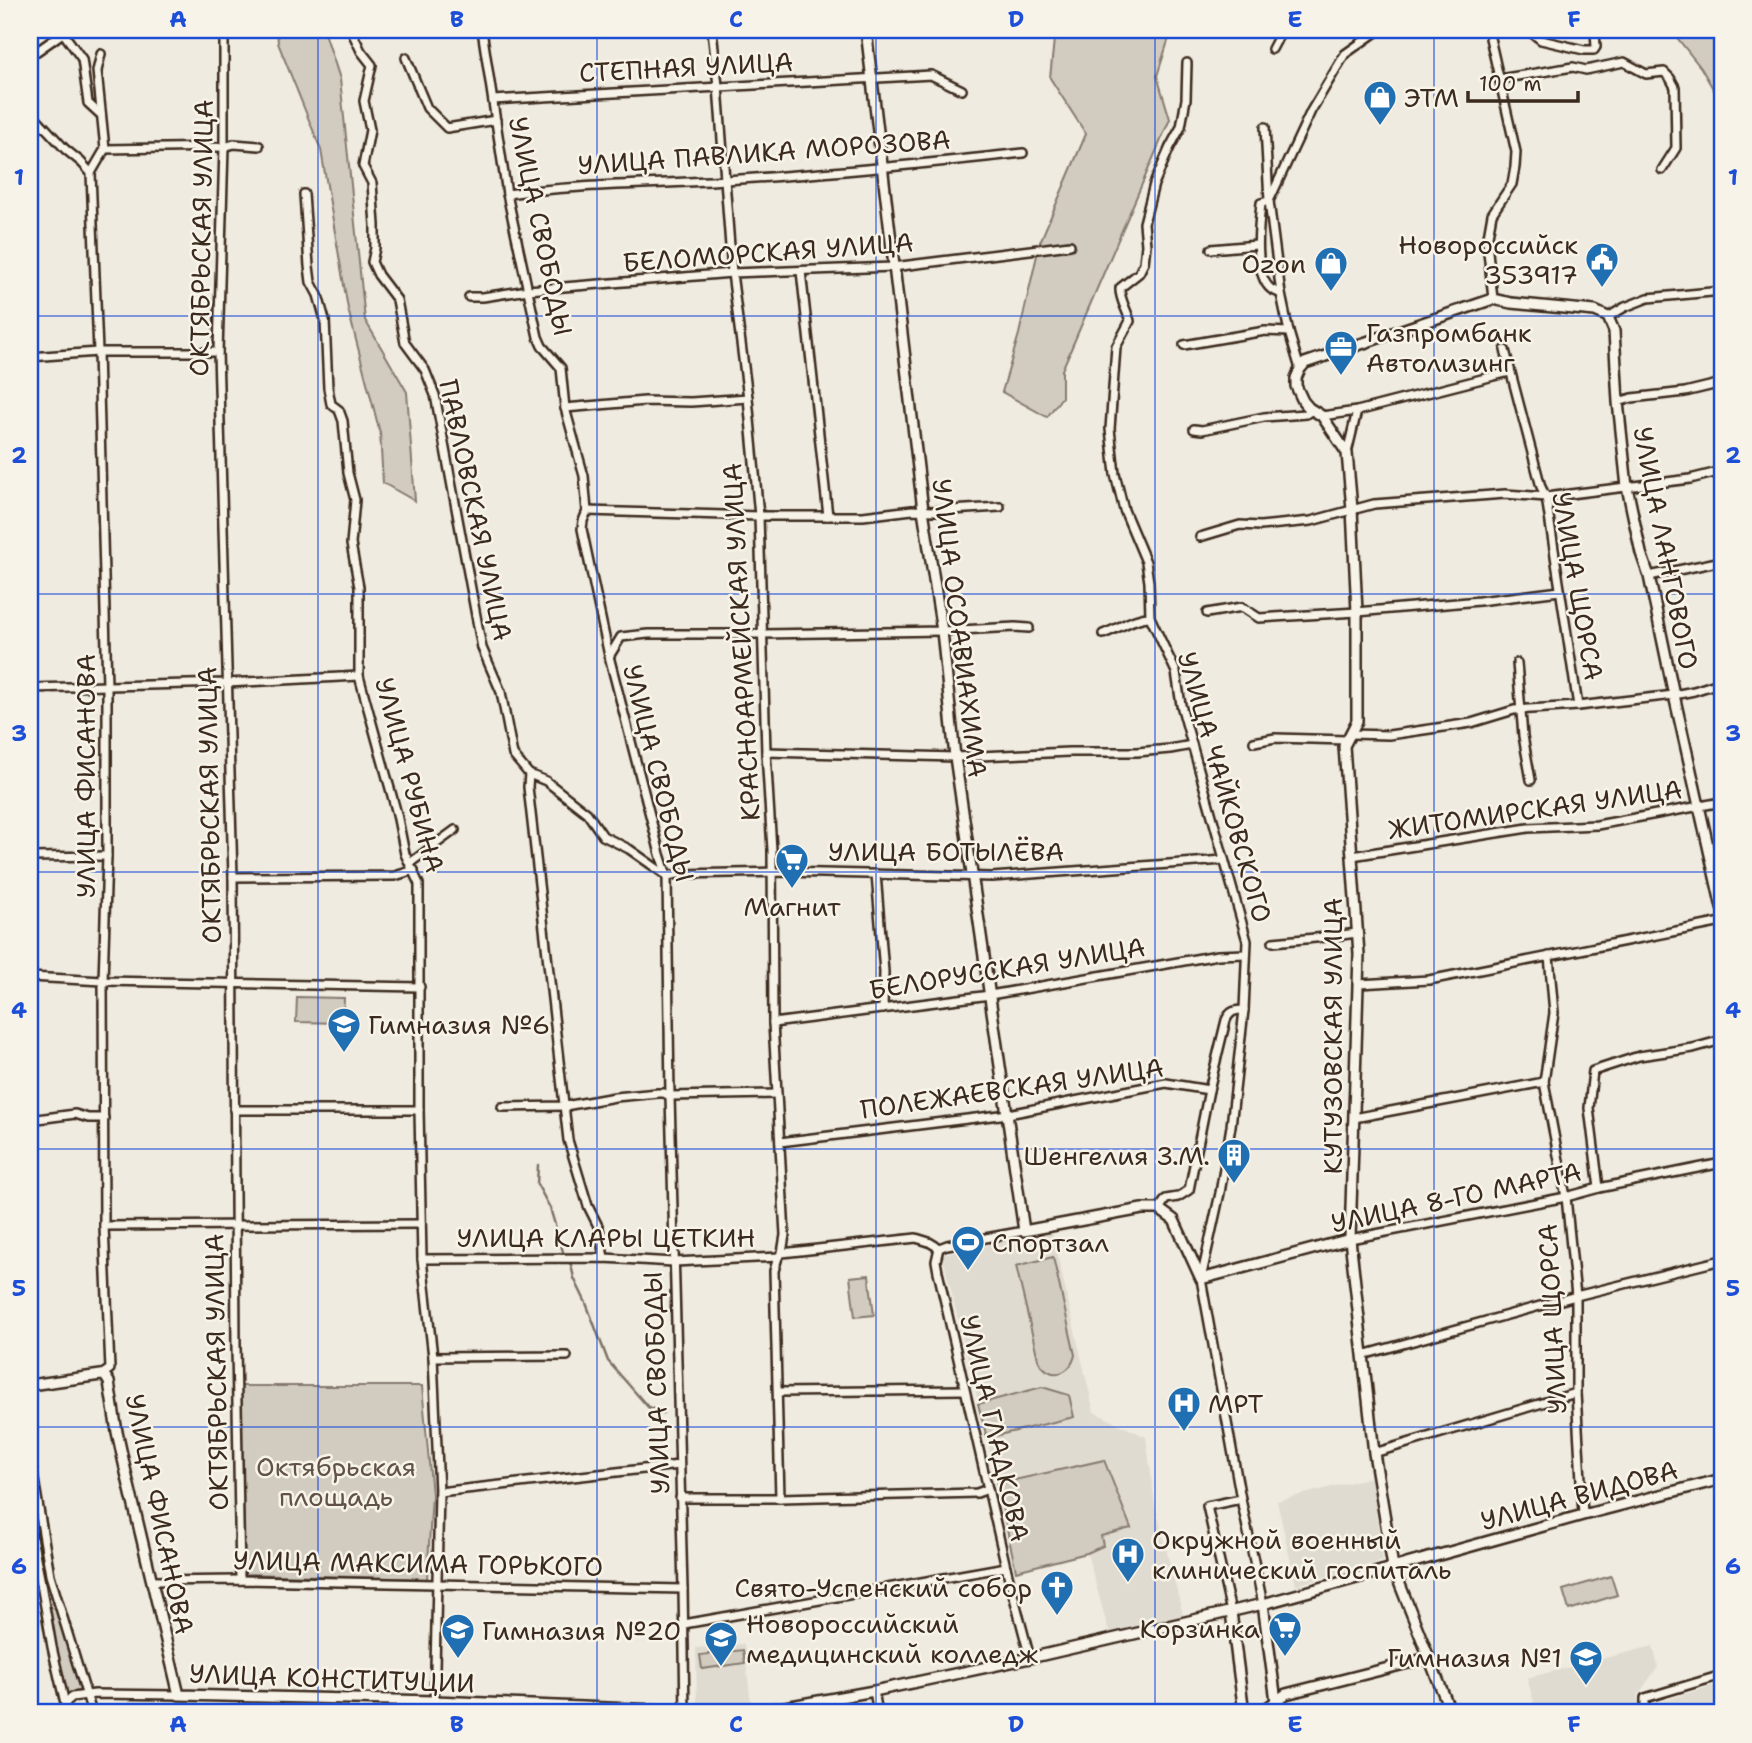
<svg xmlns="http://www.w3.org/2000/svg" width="1752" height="1743" font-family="'Shantell Sans',sans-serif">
<rect width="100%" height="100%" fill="#efebe0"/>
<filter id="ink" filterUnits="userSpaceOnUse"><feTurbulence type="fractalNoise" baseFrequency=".0143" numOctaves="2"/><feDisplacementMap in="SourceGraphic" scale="14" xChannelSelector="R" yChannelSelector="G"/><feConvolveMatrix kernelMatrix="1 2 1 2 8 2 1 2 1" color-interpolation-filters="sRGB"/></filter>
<g filter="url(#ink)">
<g fill="#e0dbd0">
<polygon points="1052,1232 1094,1412 1146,1437 1155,1505 1183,1615 1109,1632 1087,1553 1016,1571 987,1438 942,1254"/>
<polygon points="1371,1477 1383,1561 1296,1585 1277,1501"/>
<polygon points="744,1644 751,1704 697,1708 696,1648"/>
<polygon points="1653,1646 1658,1667 1637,1696 1642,1713 1537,1713 1527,1678"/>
<polygon points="1722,1683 1722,1713 1651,1713 1649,1705"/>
</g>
<g fill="#d1cbc0" stroke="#867a6f" stroke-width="2">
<polygon points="277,30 324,30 340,79 365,320 407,392 415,501 383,483 380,433 348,309 321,150 278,43"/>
<polygon points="1055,30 1176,30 1169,38 1157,76 1170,119 1062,370 1062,397 1047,417 1002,392 1019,334 1040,242 1086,134 1050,78"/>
<polygon points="1671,30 1722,30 1722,104 1701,68"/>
<polygon points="297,997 344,998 343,1023 296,1022"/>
<path d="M1053 1257 1075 1355C1070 1377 1047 1380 1038 1359L1016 1266Z"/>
<polygon points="869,1275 874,1315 855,1317 850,1277"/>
<polygon points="240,1386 422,1386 432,1495 427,1579 245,1574"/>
<polygon points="1042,1387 1069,1395 1074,1417 987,1438 978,1404"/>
<polygon points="1104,1460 1131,1528 1101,1536 1103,1546 1087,1553 1016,1571 997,1484"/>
<polygon points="30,1472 48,1575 42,1576 30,1515"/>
<polygon points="1611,1576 1617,1595 1569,1610 1563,1590"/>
<polygon points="49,1582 83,1691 67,1696 55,1649 43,1584"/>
<polygon points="743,1650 745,1663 702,1669 700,1655"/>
</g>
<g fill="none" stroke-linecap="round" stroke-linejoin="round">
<polyline stroke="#7e7266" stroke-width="2.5" points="538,1165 537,1184 550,1208 564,1255 571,1265 574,1278 586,1303 608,1361 648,1407 663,1413"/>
<defs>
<g id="minor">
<polyline points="224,30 224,147 218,352 233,877 236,1346 240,1580"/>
<polyline points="351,30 361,51 372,65 364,101 370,130 363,166 372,183 375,225 375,248 372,262 378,275 397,300 405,343 425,370 435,395 482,648 501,692 513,755 529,774 528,787 568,1140 588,1206 599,1228 604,1258"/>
<polyline points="482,30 507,194 538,337 542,346 561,368 565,408 584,476 587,511 583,521 582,529 609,656 660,854 667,876 670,1096 683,1589 685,1713"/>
<polyline points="712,30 718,86 732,273 748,398 759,516 766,752 772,850 773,1023 785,1235 782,1253"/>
<polyline points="1491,30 1490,38 1516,152 1515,167 1512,184 1492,214 1487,242 1493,299"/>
<polyline points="1528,30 1541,40 1584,50 1594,50 1596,47 1595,30"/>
<polyline points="64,34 82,59 88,103 100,114"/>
<polyline points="1272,49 1282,30"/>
<polyline points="33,54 67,30"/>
<polyline points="101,54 97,71 105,149 91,173 98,352 107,686 107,856 103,981 104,1226 110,1369 101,1375"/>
<polyline points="406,58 427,108 447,128 496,120"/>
<path d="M1187 63 1186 99 1181 127 1170 147 1154 184 1144 223 1146 245 1144 263 1139 273 1120 288C1119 298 1127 310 1130 321L1116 347 1110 429 1115 474 1124 510 1146 562 1149 582 1150 617 1176 672 1181 705 1247 941 1244 1010 1231 1126 1220 1193 1201 1279 1241 1499 1263 1604"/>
<polyline points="1499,79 1573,67 1586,70 1624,62 1646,74 1664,72 1670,78 1675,87 1676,148 1662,170"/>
<polyline points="493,100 931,75 962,90"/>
<polyline points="30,111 65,149 81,162 91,173"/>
<path d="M1265 127 1269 201 1261 203C1259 224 1253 275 1271 289 1274 291 1278 292 1281 294"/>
<polyline points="105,149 224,147 234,144 259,146"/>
<polyline points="304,194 309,266 311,282 318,295 325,320 328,388 331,404 339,410 343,421 348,473 355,500 351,544 359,587 359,676 397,814 405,854 419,884 419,1110 422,1259 433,1357 439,1492 434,1713"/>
<path d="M507 194C580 184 653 185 725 180 825 174 924 164 1023 153"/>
<polyline points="1211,249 1257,245"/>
<polyline points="801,271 828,516"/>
<polyline points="469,297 483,297 528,290 732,273 893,267 1070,245"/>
<polyline points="1608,317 1625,307 1648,298 1722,291"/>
<polyline points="1184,345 1265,331 1289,332"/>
<polyline points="1505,350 1541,487 1546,497 1578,706"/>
<polyline points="30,357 98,352 218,352"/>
<polyline points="1300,369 1289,332 1281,294 1269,201 1311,111 1345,54 1379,30"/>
<polyline points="1618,402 1632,398 1685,392 1722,383"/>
<polyline points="565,408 645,401 691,402 748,398"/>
<polyline points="1322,416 1357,411 1509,372"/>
<polyline points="1194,429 1202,430 1264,417 1306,414 1312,410"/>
<polyline points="1347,453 1357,411"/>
<polyline points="587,511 759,516 863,516 912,510 934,511 1000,507"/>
<polyline points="1200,537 1240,525 1260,526 1311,521 1374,504 1505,494 1546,497 1690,479 1722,471"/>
<polyline points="1649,576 1722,561"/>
<polyline points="1207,613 1242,607 1259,618 1357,612 1479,601 1560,591"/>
<path d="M1103 634C1118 629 1134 617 1150 617"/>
<polyline points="610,655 621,637 648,634 763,634 942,631 1015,627 1029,628"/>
<polyline points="1517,663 1523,736 1531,780"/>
<polyline points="30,688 227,683 359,676"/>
<polyline points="1350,734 1389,735 1471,723 1514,710 1578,706 1674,695 1694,691 1722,682"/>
<polyline points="1254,742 1275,738 1347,740"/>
<polyline points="766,752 955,757 1069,752 1137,752 1170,749 1192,745"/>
<polyline points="529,774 546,781 587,813 603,836 629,849 666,875"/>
<polyline points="1352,856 1528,828 1597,825 1722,802"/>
<polyline points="30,857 107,856"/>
<polyline points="410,863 455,830"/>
<polyline points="876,874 884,972 883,1009"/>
<polyline points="667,876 678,874 782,872 992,877 1224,860"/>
<polyline points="233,877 395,876 414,870"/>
<polyline points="1273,942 1326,937 1357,933"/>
<polyline points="1549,956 1554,1013 1544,1082 1566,1197 1576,1296 1576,1393 1583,1515"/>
<polyline points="30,977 103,981 420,987"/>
<polyline points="1359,984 1429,980 1722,922"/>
<polyline points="773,1023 990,995 1218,955 1246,954"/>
<polyline points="502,1107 565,1106 615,1097 658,1093 664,1093 670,1096 777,1094"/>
<polyline points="234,1110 419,1110"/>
<polyline points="1354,1118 1544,1082"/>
<polyline points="30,1120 75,1114 88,1118 104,1118"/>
<polyline points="780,1142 1008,1114 1166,1083 1209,1090"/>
<polyline points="1599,1188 1589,1108 1593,1071 1639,1056 1693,1048 1722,1040"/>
<path d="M1159 1209 1166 1199 1178 1197 1189 1190 1209 1090 1226 1020C1230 1011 1235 1010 1244 1010"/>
<polyline points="104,1226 421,1224"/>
<polyline points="1350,1239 1566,1197 1599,1188 1722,1163"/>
<polyline points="939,1248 936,1261 938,1272 1006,1567 1030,1658"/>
<polyline points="778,1257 774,1271 780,1498"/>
<polyline points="422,1259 604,1258 674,1262 778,1257 782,1253 916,1238 929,1242 939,1248 947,1245 1024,1231"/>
<polyline points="1363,1355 1576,1296 1722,1260"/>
<polyline points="433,1357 567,1356"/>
<polyline points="778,1392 964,1390"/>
<polyline points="1374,1453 1576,1393"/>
<polyline points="30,1455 50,1575 92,1713"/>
<polyline points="439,1492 679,1465"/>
<polyline points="680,1498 780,1498 977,1493 988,1489"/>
<polyline points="30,1528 40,1578 52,1647 67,1713"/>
<polyline points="152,1581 240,1580 683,1589"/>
<polyline points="1231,1612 1207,1506 1241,1499"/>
<polyline points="684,1624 1006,1567"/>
<polyline points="874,1691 878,1713"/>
<polyline points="65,1703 72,1697 95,1694 179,1695"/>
<polyline points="1645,1713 1645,1698 1722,1675"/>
</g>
<g id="tertiary">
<polyline points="866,30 923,510 942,631 955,757 1024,1231 1142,1209 1159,1209 1174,1220 1201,1279 1350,1239"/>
<polyline points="30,1385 101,1375 105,1376 109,1382 117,1432 127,1477 179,1695 434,1701 684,1711 694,1713"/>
<polyline points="1263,1604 1276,1701"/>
<polyline points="1231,1612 1244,1713"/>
<polyline points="752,1713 874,1691 1030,1658 1263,1604 1583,1515 1722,1479"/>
<polyline points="1260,1713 1286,1694 1428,1658"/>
<polyline points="1451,1713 1393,1567 1374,1453 1350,1239 1359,954 1344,746 1357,721 1357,612 1352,509 1347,453 1322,416 1309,408 1303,401 1296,386 1296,378 1300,369 1305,363 1493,299 1511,303 1595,311 1608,317 1614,331 1618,402 1627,487 1641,553 1649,576 1674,695 1722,908"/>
</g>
</defs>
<use href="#minor" stroke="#3b2a1e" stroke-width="12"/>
<use href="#tertiary" stroke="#3b2a1e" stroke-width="14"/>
<use href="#minor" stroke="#f7f3e8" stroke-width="7"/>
<use href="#tertiary" stroke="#f7f3e8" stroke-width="9"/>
</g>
</g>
<path fill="none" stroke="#1d4ed8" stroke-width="2" stroke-opacity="0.55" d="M318 30V1713M597 30V1713M876 30V1713M1155 30V1713M1434 30V1713M30 316H1722M30 594H1722M30 872H1722M30 1149H1722M30 1427H1722"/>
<defs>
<symbol id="shop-pin" viewBox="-11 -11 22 30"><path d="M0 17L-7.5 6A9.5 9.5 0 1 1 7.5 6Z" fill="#1f6fb2" stroke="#f7f3e8"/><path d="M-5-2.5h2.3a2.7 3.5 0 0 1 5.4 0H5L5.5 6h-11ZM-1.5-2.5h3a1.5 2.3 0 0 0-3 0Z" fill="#fff"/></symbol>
<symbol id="civic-pin" viewBox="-11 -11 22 30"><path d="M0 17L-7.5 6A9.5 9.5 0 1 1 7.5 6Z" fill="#1f6fb2" stroke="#f7f3e8"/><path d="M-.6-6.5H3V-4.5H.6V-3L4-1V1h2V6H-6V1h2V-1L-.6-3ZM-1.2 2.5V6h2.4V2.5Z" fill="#fff"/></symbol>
<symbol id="office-pin" viewBox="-11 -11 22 30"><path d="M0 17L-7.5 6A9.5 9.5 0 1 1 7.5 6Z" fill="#1f6fb2" stroke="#f7f3e8"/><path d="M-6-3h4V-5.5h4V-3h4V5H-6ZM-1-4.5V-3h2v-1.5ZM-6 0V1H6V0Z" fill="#fff"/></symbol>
<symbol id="supermarket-pin" viewBox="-11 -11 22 30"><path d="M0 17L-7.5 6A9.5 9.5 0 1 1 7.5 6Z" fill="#1f6fb2" stroke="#f7f3e8"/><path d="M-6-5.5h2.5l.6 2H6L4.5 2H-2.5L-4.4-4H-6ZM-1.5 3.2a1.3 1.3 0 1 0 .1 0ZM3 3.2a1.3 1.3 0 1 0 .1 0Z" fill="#fff"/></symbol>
<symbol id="school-pin" viewBox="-11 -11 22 30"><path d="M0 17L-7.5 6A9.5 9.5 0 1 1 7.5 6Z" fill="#1f6fb2" stroke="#f7f3e8"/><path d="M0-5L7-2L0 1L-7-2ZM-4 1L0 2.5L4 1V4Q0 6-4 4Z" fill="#fff"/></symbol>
<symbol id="building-pin" viewBox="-11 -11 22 30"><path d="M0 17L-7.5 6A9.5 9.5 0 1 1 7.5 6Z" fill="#1f6fb2" stroke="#f7f3e8"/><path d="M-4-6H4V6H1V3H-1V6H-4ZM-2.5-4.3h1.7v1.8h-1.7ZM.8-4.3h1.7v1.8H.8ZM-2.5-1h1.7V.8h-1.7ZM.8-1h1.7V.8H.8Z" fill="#fff"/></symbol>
<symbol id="stadium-pin" viewBox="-11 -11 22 30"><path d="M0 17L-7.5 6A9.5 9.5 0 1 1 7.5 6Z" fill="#1f6fb2" stroke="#f7f3e8"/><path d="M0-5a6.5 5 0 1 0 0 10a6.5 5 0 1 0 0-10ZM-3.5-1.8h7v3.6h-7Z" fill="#fff"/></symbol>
<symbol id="hospital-pin" viewBox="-11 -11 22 30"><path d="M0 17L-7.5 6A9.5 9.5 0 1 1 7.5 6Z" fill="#1f6fb2" stroke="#f7f3e8"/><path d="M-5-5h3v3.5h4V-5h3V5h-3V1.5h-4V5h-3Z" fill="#fff"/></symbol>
<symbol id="church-pin" viewBox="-11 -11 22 30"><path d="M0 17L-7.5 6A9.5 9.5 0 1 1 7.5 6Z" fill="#1f6fb2" stroke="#f7f3e8"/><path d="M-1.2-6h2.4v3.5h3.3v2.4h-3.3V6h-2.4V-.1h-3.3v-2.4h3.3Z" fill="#fff"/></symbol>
<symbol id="university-pin" viewBox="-11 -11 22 30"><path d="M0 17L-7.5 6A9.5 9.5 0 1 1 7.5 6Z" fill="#1f6fb2" stroke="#f7f3e8"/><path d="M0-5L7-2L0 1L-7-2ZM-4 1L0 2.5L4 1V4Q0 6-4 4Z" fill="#fff"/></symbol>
</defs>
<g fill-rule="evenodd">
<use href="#shop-pin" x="1361" y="78" width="38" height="52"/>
<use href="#civic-pin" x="1583" y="240" width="38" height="52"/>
<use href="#shop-pin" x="1312" y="244" width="38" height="52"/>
<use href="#office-pin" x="1322" y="328" width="38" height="52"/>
<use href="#supermarket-pin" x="773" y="841" width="38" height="52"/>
<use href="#school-pin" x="325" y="1005" width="38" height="52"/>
<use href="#building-pin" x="1215" y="1136" width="38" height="52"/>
<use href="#stadium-pin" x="949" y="1223" width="38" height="52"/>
<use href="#hospital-pin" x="1165" y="1384" width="38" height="52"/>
<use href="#hospital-pin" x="1109" y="1535" width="38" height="52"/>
<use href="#church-pin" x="1038" y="1568" width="38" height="52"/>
<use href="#supermarket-pin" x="1266" y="1609" width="38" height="52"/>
<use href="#school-pin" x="439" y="1611" width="38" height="52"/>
<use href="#university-pin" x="702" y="1619" width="38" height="52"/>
<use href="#school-pin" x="1567" y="1638" width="38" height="52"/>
</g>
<g text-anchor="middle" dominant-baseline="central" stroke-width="5" stroke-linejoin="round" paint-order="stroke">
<g font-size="26" fill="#3b2a1e" stroke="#f7f3e8">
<text transform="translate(686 67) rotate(-3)">СТЕПНАЯ УЛИЦА</text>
<text transform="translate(764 152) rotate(-4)">УЛИЦА ПАВЛИКА МОРОЗОВА</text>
<text transform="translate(541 226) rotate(78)">УЛИЦА СВОБОДЫ</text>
<text transform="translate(201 238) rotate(-89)">ОКТЯБРЬСКАЯ УЛИЦА</text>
<text transform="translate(768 252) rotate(-4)">БЕЛОМОРСКАЯ УЛИЦА</text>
<text transform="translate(476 510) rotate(78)">ПАВЛОВСКАЯ УЛИЦА</text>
<text transform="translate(1666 548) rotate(79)">УЛИЦА ЛАНГОВОГО</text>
<text transform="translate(1578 586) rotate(80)">УЛИЦА ЩОРСА</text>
<text transform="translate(960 628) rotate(83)">УЛИЦА ОСОАВИАХИМА</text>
<text transform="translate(741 642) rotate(-93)">КРАСНОАРМЕЙСКАЯ УЛИЦА</text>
<text transform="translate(659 773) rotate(76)">УЛИЦА СВОБОДЫ</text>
<text transform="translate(410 775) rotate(75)">УЛИЦА РУБИНА</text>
<text transform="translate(85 776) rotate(-90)">УЛИЦА ФИСАНОВА</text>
<text transform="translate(1225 787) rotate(74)">УЛИЦА ЧАЙКОВСКОГО</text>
<text transform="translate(209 805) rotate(-91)">ОКТЯБРЬСКАЯ УЛИЦА</text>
<text transform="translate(1535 809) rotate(-8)">ЖИТОМИРСКАЯ УЛИЦА</text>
<text x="946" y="851">УЛИЦА БОТЫЛЁВА</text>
<text transform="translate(1007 968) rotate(-9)">БЕЛОРУССКАЯ УЛИЦА</text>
<text transform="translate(1332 1036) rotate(-90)">КУТУЗОВСКАЯ УЛИЦА</text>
<text transform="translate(1012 1088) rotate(-8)">ПОЛЕЖАЕВСКАЯ УЛИЦА</text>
<text transform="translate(1456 1197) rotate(-12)">УЛИЦА 8-ГО МАРТА</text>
<text x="606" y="1237">УЛИЦА КЛАРЫ ЦЕТКИН</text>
<text transform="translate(1552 1319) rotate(-93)">УЛИЦА ЩОРСА</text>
<text transform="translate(216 1372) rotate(-91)">ОКТЯБРЬСКАЯ УЛИЦА</text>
<text transform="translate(656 1383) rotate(-92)">УЛИЦА СВОБОДЫ</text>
<text transform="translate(995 1428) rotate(77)">УЛИЦА ГЛАДКОВА</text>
<text transform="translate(1579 1495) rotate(-15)">УЛИЦА ВИДОВА</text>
<text transform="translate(160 1514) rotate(78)">УЛИЦА ФИСАНОВА</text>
<text transform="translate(418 1563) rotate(1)">УЛИЦА МАКСИМА ГОРЬКОГО</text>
<text transform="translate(332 1678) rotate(2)">УЛИЦА КОНСТИТУЦИИ</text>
</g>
<g font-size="26" fill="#3b2a1e" stroke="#f7f3e8" text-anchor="start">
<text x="1404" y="97">ЭТМ</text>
<text x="1578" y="244" text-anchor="end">Новороссийск<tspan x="1578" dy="30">353917</tspan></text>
<text x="1306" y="263" text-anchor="end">Ozon</text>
<text x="1366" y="332">Газпромбанк<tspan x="1366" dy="30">Автолизинг</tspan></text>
<text x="792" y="906" text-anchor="middle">Магнит</text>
<text x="368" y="1024">Гимназия №6</text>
<text x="1210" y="1155" text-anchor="end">Шенгелия З.М.</text>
<text x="992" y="1242">Спортзал</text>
<text x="1208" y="1403">МРТ</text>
<text x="1152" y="1539">Окружной военный<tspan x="1152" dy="30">клинический госпиталь</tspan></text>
<text x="1032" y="1587" text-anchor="end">Свято-Успенский собор</text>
<text x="746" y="1623">Новороссийский<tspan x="746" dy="30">медицинский колледж</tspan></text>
<text x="1260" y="1628" text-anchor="end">Корзинка</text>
<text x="482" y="1630">Гимназия №20</text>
<text x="1562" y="1657" text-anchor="end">Гимназия №1</text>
</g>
<g font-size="26" fill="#605246" stroke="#f7f3e8">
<text x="336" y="1466">Октябрьская<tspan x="336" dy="30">площадь</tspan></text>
</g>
</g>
<rect width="1752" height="1743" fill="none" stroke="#f7f3e8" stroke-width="77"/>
<path d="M1468 91v10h110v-10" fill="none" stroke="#3b2a1e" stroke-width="3.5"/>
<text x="1479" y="91" font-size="21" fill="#3b2a1e" stroke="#f7f3e8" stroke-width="5" paint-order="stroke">100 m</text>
<rect x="38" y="38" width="1676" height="1666" fill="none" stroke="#1d4ed8" stroke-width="2.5"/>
<g font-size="23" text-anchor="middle" font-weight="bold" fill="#1d4ed8">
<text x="178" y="27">A</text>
<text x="457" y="27">B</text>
<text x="736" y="27">C</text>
<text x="1016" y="27">D</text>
<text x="1295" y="27">E</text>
<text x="1574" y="27">F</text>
<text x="19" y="185">1</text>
<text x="1733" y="185">1</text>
<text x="19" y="463">2</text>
<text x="1733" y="463">2</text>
<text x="19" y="741">3</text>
<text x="1733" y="741">3</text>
<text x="19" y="1018">4</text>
<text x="1733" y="1018">4</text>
<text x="19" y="1296">5</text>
<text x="1733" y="1296">5</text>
<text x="19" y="1574">6</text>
<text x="1733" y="1574">6</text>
<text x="178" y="1732">A</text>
<text x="457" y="1732">B</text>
<text x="736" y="1732">C</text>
<text x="1016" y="1732">D</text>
<text x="1295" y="1732">E</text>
<text x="1574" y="1732">F</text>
</g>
</svg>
